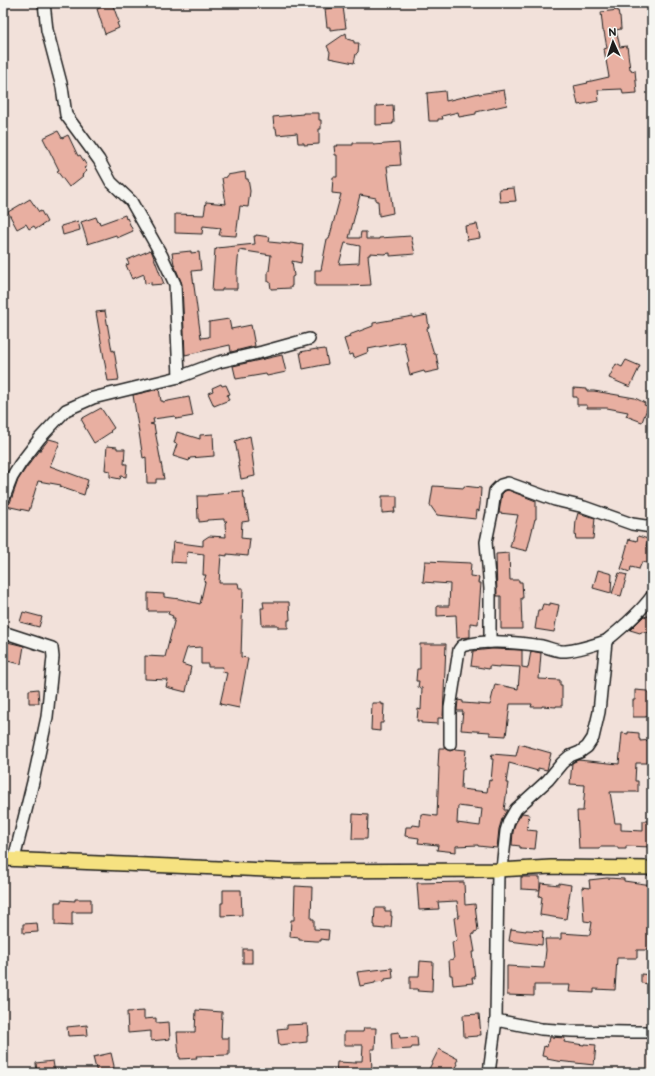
<svg xmlns="http://www.w3.org/2000/svg" width="655" height="1076" font-family="'Balsamiq Sans',sans-serif">
<rect width="100%" height="100%" fill="#f2e1da"/>
<filter id="ink" filterUnits="userSpaceOnUse"><feTurbulence type="fractalNoise" baseFrequency=".025" numOctaves="2"/><feDisplacementMap in="SourceGraphic" scale="8" xChannelSelector="R" yChannelSelector="G"/><feConvolveMatrix kernelMatrix="1 2 1 2 8 2 1 2 1" color-interpolation-filters="sRGB"/></filter>
<g filter="url(#ink)">
<g fill="#e8afa1" stroke="#1c1c1c" fill-rule="evenodd">
<polygon points="112,3 119,22 117,23 119,28 105,34 97,9"/>
<polygon points="343,7 346,28 330,30 330,27 327,27 325,9"/>
<polygon points="618,10 619,16 620,16 621,29 616,30 620,47 627,46 630,69 631,69 632,71 635,70 637,93 623,94 622,89 598,90 599,101 578,105 574,86 588,83 587,82 609,77 604,49 607,48 604,31 603,31 601,12"/>
<polygon points="346,33 347,39 354,41 354,43 359,43 358,52 356,54 354,63 329,58 330,52 327,46"/>
<polygon points="504,90 507,105 476,112 476,114 459,117 458,112 442,116 443,119 438,119 438,121 429,121 427,93 445,91 446,101 479,93 479,94"/>
<polygon points="393,105 394,123 392,123 393,124 376,125 376,106"/>
<polygon points="303,113 319,113 319,120 321,120 321,129 319,129 319,144 304,145 304,143 298,143 297,133 277,135 276,128 274,128 273,117 303,114"/>
<polygon points="58,131 62,138 68,135 78,156 80,155 87,166 84,168 87,171 82,175 83,176 69,187 57,171 59,170 43,138"/>
<path d="M353 143H373V145L399 143 401 165 387 166 393 213 379 216 378 201H376V198L360 195 349 238H360L361 232H366V239H379V238L411 236 415 254 390 256V253L384 254 370 253V255H368L371 285 348 286H315V270H321L327 239H329L341 194 332 193 333 177H337V155H335L334 146H338L337 145H353ZM345 243 360 246 359 263 339 264Z"/>
<polygon points="245,172 246,179 248,179 250,191 248,207 240,206 236,236 219,235 221,228 203,226 202,234 175,233 175,214 204,215 206,202 226,204 222,178 227,177 227,175"/>
<polygon points="514,188 516,201 500,202 499,189"/>
<polygon points="30,199 39,212 41,211 47,222 36,229 34,226 29,229 26,224 17,229 8,212"/>
<polygon points="125,215 126,219 127,218 133,231 117,238 116,235 88,244 81,222 96,217 98,222 99,221 100,224"/>
<polygon points="78,221 80,230 63,235 61,226"/>
<polygon points="477,224 480,238 467,240 465,226"/>
<polygon points="256,235 270,237 269,242 290,244 290,243 303,245 301,263 292,261 294,276 292,277 292,286 291,286 291,288 271,289 270,282 268,282 268,271 269,271 271,255 239,250 237,270 237,289 222,289 222,291 212,291 215,249 216,250 217,248 255,244 254,236 256,236"/>
<polygon points="151,250 164,284 151,285 151,282 145,284 144,274 132,279 126,265 129,264 127,260"/>
<polygon points="191,251 191,253 199,252 201,270 192,271 201,338 209,337 209,322 229,319 231,329 251,325 255,346 231,352 230,345 185,355 182,284 174,264 172,253"/>
<polygon points="105,311 112,351 114,350 119,380 108,381 96,312"/>
<polygon points="427,315 429,327 427,328 428,334 434,354 436,354 439,370 425,373 424,371 410,375 407,363 409,362 404,342 368,349 369,352 354,358 353,354 349,355 344,339 350,337 349,335 373,326 373,323 413,316 413,318"/>
<polygon points="317,349 317,350 325,349 328,364 303,369 300,352"/>
<polygon points="282,355 286,372 267,376 266,374 236,379 233,366"/>
<polygon points="626,360 640,366 630,387 609,378 616,364 622,367"/>
<polygon points="221,384 222,386 226,385 230,394 227,395 229,400 214,406 208,393 213,391 212,388"/>
<polygon points="573,388 587,389 587,391 594,391 635,398 645,403 644,405 648,406 642,422 626,416 628,412 607,408 587,408 587,405 577,405 577,397 573,397"/>
<polygon points="159,389 161,401 163,401 163,402 189,397 193,416 176,419 175,416 153,419 154,423 150,424 154,425 164,479 156,479 156,483 147,483 146,457 143,458 133,395"/>
<polygon points="101,408 114,428 110,431 111,432 94,443 84,426 85,426 81,419"/>
<polygon points="177,432 200,439 200,435 213,434 214,456 190,458 189,461 173,456 177,444 174,443"/>
<polygon points="250,436 253,454 252,454 255,476 241,479 238,462 239,462 235,441"/>
<polygon points="49,439 60,442 50,466 88,480 84,495 60,487 61,485 38,481 29,511 6,506 10,503 18,480 26,468"/>
<polygon points="107,446 117,447 117,449 125,449 124,464 127,464 126,477 121,476 120,479 110,477 110,471 105,470"/>
<polygon points="433,486 464,488 464,486 481,488 480,505 479,511 477,510 476,519 437,515 430,505"/>
<polygon points="508,490 536,501 536,519 535,519 527,551 510,547 518,515 499,513 502,494 505,491"/>
<polygon points="243,491 244,499 245,499 246,510 247,510 249,521 242,522 241,538 250,539 248,556 227,554 227,556 221,555 219,583 238,583 239,588 243,588 241,657 248,658 239,708 220,704 227,673 222,672 223,667 208,667 208,664 201,664 201,647 187,648 182,664 191,667 186,692 166,687 168,680 145,679 145,656 165,657 175,618 172,618 173,616 168,614 169,611 148,611 148,593 164,594 164,597 180,599 200,604 205,582 204,581 206,575 203,575 204,554 187,552 186,563 171,562 173,542 203,546 203,540 209,536 226,537 225,523 227,521 224,521 224,519 207,520 207,521 199,522 199,519 198,519 197,496 207,496 207,495 220,494 229,493 228,492"/>
<polygon points="382,496 397,496 397,508 394,508 395,512 382,513"/>
<polygon points="578,513 595,518 593,539 576,539 575,534 576,520"/>
<polygon points="638,536 648,539 646,546 652,548 652,559 651,564 642,562 639,569 631,567 630,572 621,569 625,557 624,557 629,539 637,541"/>
<polygon points="509,553 510,580 519,580 519,582 522,582 523,598 521,598 522,629 501,629 501,596 497,596 496,554"/>
<polygon points="425,561 471,563 470,576 479,577 478,583 481,583 478,624 470,623 470,637 457,638 456,615 437,616 437,606 449,606 450,584 423,582"/>
<polygon points="598,570 612,574 611,593 593,588"/>
<polygon points="619,573 627,575 621,596 612,594"/>
<polygon points="263,602 289,602 290,620 288,620 288,628 278,628 278,625 262,625 261,608 264,608"/>
<polygon points="550,603 559,605 554,632 535,629 538,610 541,610 543,604 550,605"/>
<polygon points="652,610 652,633 641,632 640,633 630,630 644,616 647,617"/>
<polygon points="23,612 42,617 39,627 20,622"/>
<polygon points="3,641 24,646 21,664 3,660"/>
<polygon points="420,644 446,644 443,718 438,718 438,724 421,723 421,721 417,721 418,709 421,710 422,688 418,687 419,681 416,681 417,669 420,669"/>
<polygon points="492,649 522,650 522,667 528,668 531,651 541,653 539,679 560,680 560,685 562,685 562,706 556,706 556,707 542,706 542,707 531,707 532,704 510,704 506,736 490,735 490,732 461,730 463,711 457,711 458,700 463,701 463,703 490,705 495,684 518,689 520,667 499,666 499,667 489,666 489,669 471,666 473,651"/>
<polygon points="38,689 39,703 29,703 29,690"/>
<polygon points="635,690 647,691 647,692 652,692 651,716 646,716 646,717 633,717 633,700 635,700"/>
<polygon points="372,703 382,703 382,705 384,704 383,723 380,723 380,731 371,730"/>
<polygon points="628,732 639,733 639,739 640,739 640,741 652,740 652,763 636,763 635,781 638,781 638,792 610,792 615,823 621,823 621,830 643,831 643,821 652,821 652,847 626,846 626,849 618,849 618,847 600,847 599,849 579,849 577,811 583,811 585,785 570,784 572,763 578,760 619,764 622,733 628,734"/>
<path d="M519 744 551 753 547 770 538 768V771L509 763 506 783H508L504 810H507L502 819 499 829 497 848 478 846V845L456 846V852L437 850 438 845 418 843 419 838 405 836 406 827H412L413 825 420 826 421 814 437 816 439 767H438L439 748H444L450 751 455 749 466 750 464 769H462L461 789 487 792 489 780 491 781 493 759H491L492 754 516 756ZM458 806 482 809 480 826 457 823Z"/>
<polygon points="522,813 529,814 527,830 537,831 535,849 520,848 520,846 512,845 513,832 515,824"/>
<polygon points="353,814 368,815 367,839 352,839"/>
<polygon points="521,877 540,877 540,890 521,889"/>
<polygon points="607,878 624,879 624,881 652,885 652,906 649,937 652,937 652,950 637,950 637,958 617,958 615,990 594,989 594,993 569,992 570,985 534,985 534,996 507,995 507,966 544,968 546,950 545,939 561,939 561,933 590,935 592,922 584,921 582,887 590,888 589,880"/>
<polygon points="464,882 465,905 475,904 478,931 474,932 474,934 472,935 475,952 472,952 475,978 472,978 473,983 453,985 452,975 450,975 449,960 454,959 452,942 457,941 454,918 459,917 457,901 438,902 439,909 419,910 417,883"/>
<polygon points="541,883 559,885 559,883 571,885 566,919 540,915 542,897 539,896"/>
<polygon points="295,886 312,887 311,919 314,919 314,929 329,930 328,940 321,939 321,941 316,941 299,940 299,938 290,937 291,920 294,920"/>
<polygon points="223,890 241,890 242,915 221,916 221,903 223,903"/>
<polygon points="75,899 91,899 91,912 72,912 72,926 55,925 55,902 61,902 61,900 75,901"/>
<polygon points="375,908 385,908 385,911 391,911 391,916 392,916 391,927 385,927 385,929 375,928 375,925 374,925"/>
<polygon points="37,923 38,932 23,933 23,924"/>
<polygon points="511,929 526,931 526,930 543,931 542,945 509,941"/>
<rect x="243" y="949" width="9" height="14"/>
<polygon points="420,961 433,962 432,992 417,991 418,989 410,989 410,976 419,976"/>
<polygon points="392,968 393,978 385,979 385,981 375,982 375,983 360,986 357,972"/>
<polygon points="641,974 651,975 650,984 641,983"/>
<polygon points="196,1010 222,1012 221,1038 229,1038 229,1055 196,1056 197,1058 180,1059 180,1057 179,1057 177,1032 195,1032"/>
<polygon points="144,1011 144,1019 156,1018 156,1023 169,1022 170,1039 151,1041 151,1031 128,1033 127,1012"/>
<polygon points="479,1014 481,1035 478,1035 478,1036 464,1037 463,1015"/>
<polygon points="307,1024 308,1036 307,1036 307,1042 279,1045 277,1029 287,1028 287,1025"/>
<polygon points="87,1025 88,1035 68,1036 67,1027"/>
<polygon points="364,1028 376,1028 375,1049 371,1049 372,1071 370,1071 370,1073 336,1073 337,1062 356,1063 356,1061 362,1061 363,1045 344,1045 344,1032 363,1032"/>
<polygon points="399,1032 400,1038 417,1037 418,1047 412,1047 411,1049 392,1050 391,1033"/>
<polygon points="550,1037 565,1038 564,1042 584,1045 584,1044 596,1045 594,1065 557,1061 547,1059 548,1057 542,1056 544,1046 547,1047 548,1042 549,1042"/>
<polygon points="439,1049 458,1059 456,1063 458,1064 453,1073 427,1073"/>
<polygon points="111,1053 114,1066 113,1073 97,1073 93,1057"/>
<polygon points="53,1061 55,1073 37,1073 36,1063"/>
</g>
<g fill="none" stroke-linecap="round" stroke-linejoin="round">
<defs>
<g id="minor">
<polyline points="44,3 47,30 62,87 66,115 99,160 111,182 131,201 162,256 175,284 179,377"/>
<polyline points="3,500 12,477 20,464 40,438 66,410 93,398 179,377 219,362 262,352 309,339"/>
<polyline points="3,632 52,648 53,657 47,717 33,782 14,859"/>
<polyline points="490,642 490,589 486,542 492,513 495,491 501,485 508,483 555,500 584,507 632,524 652,527"/>
<path d="M450 744V708L459 650 462 646C487 639 516 642 542 646 550 648 558 652 566 651 579 650 593 645 606 641"/>
<path d="M502 869 506 831 509 821 516 809 548 780 562 763 570 756 580 752 587 747 593 738 599 712 606 641C622 628 640 613 652 596"/>
<polyline points="496,1020 541,1029 571,1031 627,1032 652,1032"/>
<polyline points="489,1073 496,1020 498,870"/>
</g>
<polyline id="major" points="3,859 290,871 498,870 551,867 652,868"/>
</defs>
<use href="#minor" stroke="#1c1c1c" stroke-width="14"/>
<use href="#major" stroke="#1c1c1c" stroke-width="16"/>
<use href="#minor" stroke="#f6f6f2" stroke-width="11"/>
<use href="#major" stroke="#f6e281" stroke-width="13"/>
</g>
</g>
<rect width="655" height="1076" fill="none" stroke="#f6f6f2" stroke-width="16"/>
<rect x="8" y="8" width="639" height="1060" fill="none" stroke="#1c1c1c" stroke-width="1.5" filter="url(#ink)"/>
<g transform="translate(613 42) rotate(357)" stroke="#f6f6f2" stroke-width="3" paint-order="stroke">
<path d="M0-3L7 15L0 10L-7 15Z" fill="#1c1c1c"/>
<text y="-6" font-size="11" font-weight="bold" text-anchor="middle" fill="#1c1c1c">N</text>
</g>
</svg>
